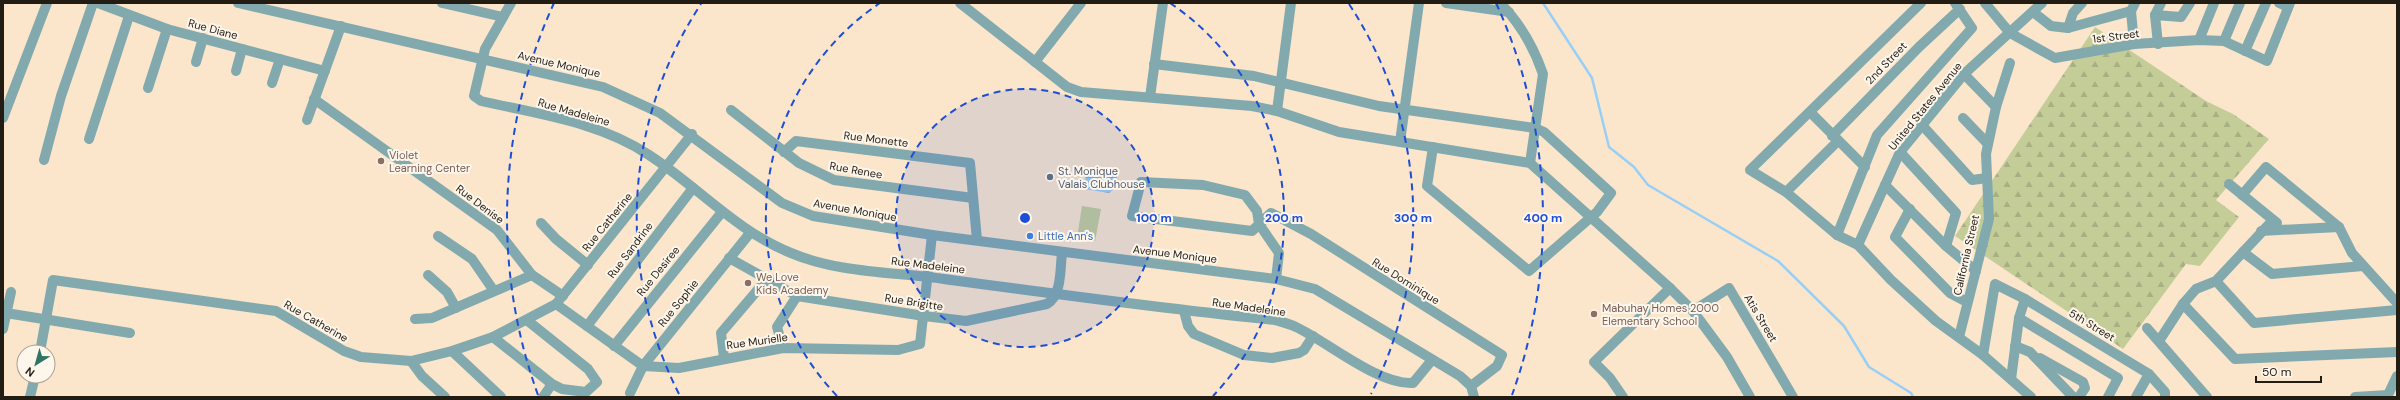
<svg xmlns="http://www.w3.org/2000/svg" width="2400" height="400" font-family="'DM Sans',sans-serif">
<defs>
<pattern id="forest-firs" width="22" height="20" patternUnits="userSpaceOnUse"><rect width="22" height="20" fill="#c4cd98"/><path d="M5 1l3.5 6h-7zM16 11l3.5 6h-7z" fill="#a8af82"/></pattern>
<pattern id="water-rules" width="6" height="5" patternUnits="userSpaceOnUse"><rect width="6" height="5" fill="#99cff6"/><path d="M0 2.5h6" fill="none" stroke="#84b1d2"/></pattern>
</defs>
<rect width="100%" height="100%" fill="#fbe6cb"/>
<polygon fill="url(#forest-firs)" points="2095,27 2206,101 2233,114 2269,139 2216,200 2239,217 2200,266 2186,264 2123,349 1955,236"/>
<polygon fill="#c4cd98" points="1082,206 1101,209 1095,241 1077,238"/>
<polygon fill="url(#water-rules)" points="1086,172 1113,174 1117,177 1118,186 1109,193 1084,189"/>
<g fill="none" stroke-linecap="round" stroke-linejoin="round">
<polyline stroke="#99cff6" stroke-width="2.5" points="1543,3 1592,78 1609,147 1634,167 1648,185 1778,261 1844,326 1869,367 1911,393 1913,397"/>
<g stroke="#82aaae" stroke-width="10">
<polyline points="98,3 167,29 325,71"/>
<polyline points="238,3 603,87 660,113 782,203 813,216 932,235 1276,279 1315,289 1460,376 1471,386 1474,397"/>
<polyline points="442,3 503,17"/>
<path d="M511 3 485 49 474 96 481 101C538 114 600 122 649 155 697 186 736 231 791 253 838 273 894 272 944 279 1055 294 1165 309 1275 320 1282 322 1290 324 1296 327 1328 342 1378 385 1413 383L1432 360"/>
<polyline points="960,3 1067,87 1081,92 1252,106 1277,111 1339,132 1530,163 1670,288 1693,311 1727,357 1750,397"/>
<polyline points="1446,3 1509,12"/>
<path d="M1500 3C1519 22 1534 48 1543 74L1530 163"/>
<polyline points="1921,3 1750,170 1786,192 1837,235 1858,245 1891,280 1936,321 1983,355 2031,397"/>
<polyline points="1985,3 2010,33 2055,58 2134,44 2199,40 2224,41 2267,61 2290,3"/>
<polyline points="2279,3 2288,7"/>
<polyline points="2033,12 2051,26 2068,28 2131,11"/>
<polyline points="2155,15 2181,17 2190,3"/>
<polyline points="2068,28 2073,13 2082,3"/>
<polyline points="2199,40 2214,3"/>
<polyline points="2224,41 2240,3"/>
<polyline points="2134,44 2131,11 2135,3"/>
<polyline points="2158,44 2155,15 2161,3"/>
<polyline points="2245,51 2266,3"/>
<polyline points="196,62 203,38"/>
<polyline points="1035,62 1081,3"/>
<polyline points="1154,64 1254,76 1379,106 1535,128 1544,132 1611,193 1597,212 1529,271 1427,186 1433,147"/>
<polyline points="236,71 242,49"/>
<polyline points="1964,74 1996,107"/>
<polyline points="272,83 280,59"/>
<polyline points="148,88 167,29"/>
<polyline points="1150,97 1163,3"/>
<polyline points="314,99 497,230 532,275 563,296"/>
<polyline points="731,110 799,163 834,180 973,198"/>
<polyline points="1277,111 1291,3"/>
<polyline points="1811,113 1865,167"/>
<polyline points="3,118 47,3"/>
<polyline points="1963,118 1987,143"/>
<polyline points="307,120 341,26"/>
<polyline points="1922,125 1972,180 1987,178"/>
<polyline points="1832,136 1919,47 1960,9"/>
<polyline points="89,139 129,16"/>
<polyline points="1400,142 1419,3"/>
<polyline points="784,152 796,141 970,163 977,240"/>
<polyline points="1900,152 1956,213 1946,246"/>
<polyline points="44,160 61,96 93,3"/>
<polyline points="2229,184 2277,223"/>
<polyline points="1885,185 1946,246 1976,271"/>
<polyline points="1786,192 1838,141"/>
<polyline points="2242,195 2266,167 2339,227 2352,253 2397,303"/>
<polyline points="1910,209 1895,237 1950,293 1967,302"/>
<polyline points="541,223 556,239 588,265"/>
<polyline points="2261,231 2339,227"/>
<polyline points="1837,235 1877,135 1972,28 1955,3"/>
<polyline points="438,236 472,259 494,291"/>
<polyline points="1858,245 1900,152 1964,74 2042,3"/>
<polyline points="2243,252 2272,274 2363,266"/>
<path d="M729 258 797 296 924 316 966 321 1047 304C1062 295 1060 269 1062 253"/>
<polyline points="428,275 447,292 456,308"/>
<polyline points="1276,279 1279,253 1259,224 1257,211 1245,195 1203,185 1141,182 1132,216 1252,231 1271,213 1311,234 1502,355 1497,366 1471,386"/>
<polyline points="2216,281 2254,323 2397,310"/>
<polyline points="556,304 643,366 679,368 783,348 898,350 920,344 932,235"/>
<polyline points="2183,304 2235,359 2397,352"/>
<polyline points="1184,311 1188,326 1194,334 1244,355 1272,358 1299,353 1304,350 1313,336"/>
<polyline points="1693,311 1729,288 1793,397"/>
<polyline points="6,313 130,333"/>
<polyline points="2019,318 2118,378 2108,397"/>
<polyline points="415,319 432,318 532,275"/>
<polyline points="587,326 693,188"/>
<polyline points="2147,328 2207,397"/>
<polyline points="3,329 11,292"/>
<polyline points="493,337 552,384 562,389 586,392 597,382 588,369 528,321"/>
<polyline points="1959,337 1989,219 1986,154 1996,107 2010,63"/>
<polyline points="2159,341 2183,304 2196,289 2216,281 2273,220"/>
<polyline points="614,346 722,212"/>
<polyline points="2015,346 2030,352 2073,397"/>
<polyline points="783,348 777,327 797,296"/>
<polyline points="452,351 501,397"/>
<polyline points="40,352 53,280 276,311 344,351 361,357 411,361 452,351 493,337 556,304 692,134"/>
<polyline points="1983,355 1995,284 2025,299 2149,374 2165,392 2165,397"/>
<polyline points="724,358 721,333 767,279"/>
<polyline points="2040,358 2083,382 2085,388 2079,397"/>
<polyline points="411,361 422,376 445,397"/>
<polyline points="2011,379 2019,318 2025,299"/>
<polyline points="630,393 643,366 750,233"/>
<polyline points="30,397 35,376"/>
<polyline points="543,397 552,384"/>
<polyline points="1623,397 1610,378 1594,362 1670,288"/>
<polyline points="2136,397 2149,374"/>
<polyline points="2355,397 2388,395"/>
<polyline points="2387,397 2397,376"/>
</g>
</g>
<circle cx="1025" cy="218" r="129" fill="#1d4ed8" fill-opacity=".12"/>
<g fill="none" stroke="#1d4ed8" stroke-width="2" stroke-dasharray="7 5">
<circle cx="1025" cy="218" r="129"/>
<path d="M837 396A259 259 0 0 1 880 3M1170 3A259 259 0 0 1 1213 396"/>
<path d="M679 394A388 388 0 0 1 701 4M1349 4A388 388 0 0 1 1371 394"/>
<path d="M538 395A518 518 0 0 1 554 3M1496 3A518 518 0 0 1 1512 395"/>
</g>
<g fill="#8d6e63" stroke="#fef6eb" stroke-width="1.5">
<circle cx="381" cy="161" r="4"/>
<circle cx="748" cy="283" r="4"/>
<circle cx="1594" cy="314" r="4"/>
</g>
<circle fill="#5c6f8a" stroke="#fef6eb" stroke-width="1.5" cx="1050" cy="177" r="4"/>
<circle fill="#3f7fe0" stroke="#fef6eb" stroke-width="1.5" cx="1030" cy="236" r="4"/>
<g text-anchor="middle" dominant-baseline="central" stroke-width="4" stroke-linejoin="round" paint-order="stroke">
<g font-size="11" fill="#231c12" stroke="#fef6eb">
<text transform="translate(213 29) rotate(15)">Rue Diane</text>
<text transform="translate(2116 36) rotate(-7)">1st Street</text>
<text transform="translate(1886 63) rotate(-46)">2nd Street</text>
<text transform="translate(559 64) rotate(13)">Avenue Monique</text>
<text transform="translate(1925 106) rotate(-51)">United States Avenue</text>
<text transform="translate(574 112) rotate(16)">Rue Madeleine</text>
<text transform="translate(876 139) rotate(7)">Rue Monette</text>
<text transform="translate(856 170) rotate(10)">Rue Renee</text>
<text transform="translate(480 204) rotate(37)">Rue Denise</text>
<text transform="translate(855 210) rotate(10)">Avenue Monique</text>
<text transform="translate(607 222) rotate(-51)">Rue Catherine</text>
<text transform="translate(630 250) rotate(-53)">Rue Sandrine</text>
<text transform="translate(1175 254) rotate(7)">Avenue Monique</text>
<text transform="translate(1966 255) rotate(-77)">California Street</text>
<text transform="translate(928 265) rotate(7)">Rue Madeleine</text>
<text transform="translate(658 271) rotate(-51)">Rue Desiree</text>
<text transform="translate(1406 281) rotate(32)">Rue Dominique</text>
<text transform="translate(914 302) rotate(9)">Rue Brigitte</text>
<text transform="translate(678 303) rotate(-51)">Rue Sophie</text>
<text transform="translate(1249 307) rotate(8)">Rue Madeleine</text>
<text transform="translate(1761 318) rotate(59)">Atis Street</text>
<text transform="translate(316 321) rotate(30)">Rue Catherine</text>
<text transform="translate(2092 325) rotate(31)">5th Street</text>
<text transform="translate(757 341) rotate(-8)">Rue Murielle</text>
</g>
<g font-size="11" fill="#785e54" stroke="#fef6eb" text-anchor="start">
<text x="389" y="155">Violet<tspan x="389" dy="13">Learning Center</tspan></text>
<text x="756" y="277">We Love<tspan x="756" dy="13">Kids Academy</tspan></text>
<text x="1602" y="308">Mabuhay Homes 2000<tspan x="1602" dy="13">Elementary School</tspan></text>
</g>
<g font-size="11" fill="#4e5e75" stroke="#fef6eb" text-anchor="start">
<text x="1058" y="171">St. Monique<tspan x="1058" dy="13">Valais Clubhouse</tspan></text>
</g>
<g font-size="11" fill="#366cbe" stroke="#fef6eb" text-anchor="start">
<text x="1038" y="236">Little Ann's</text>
</g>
</g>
<circle cx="1025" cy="218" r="6" fill="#1d4ed8" stroke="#fef6eb" stroke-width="2"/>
<g font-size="12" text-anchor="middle" font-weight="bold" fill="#1d4ed8" stroke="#fef6eb" stroke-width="4" stroke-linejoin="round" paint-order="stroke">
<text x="1154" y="222">100 m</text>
<text x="1284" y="222">200 m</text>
<text x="1413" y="222">300 m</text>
<text x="1543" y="222">400 m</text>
</g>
<rect width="2400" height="400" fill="none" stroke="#231c12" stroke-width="8"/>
<g transform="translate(36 364) rotate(217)"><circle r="19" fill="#fef6eb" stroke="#a69f94"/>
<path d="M0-3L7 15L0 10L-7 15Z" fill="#317466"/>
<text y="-6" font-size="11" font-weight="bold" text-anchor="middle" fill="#231c12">N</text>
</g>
<path d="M2256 376v6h65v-6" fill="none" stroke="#231c12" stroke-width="2"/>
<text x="2262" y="376" font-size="12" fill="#231c12" stroke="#fef6eb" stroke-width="3" paint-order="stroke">50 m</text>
</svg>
